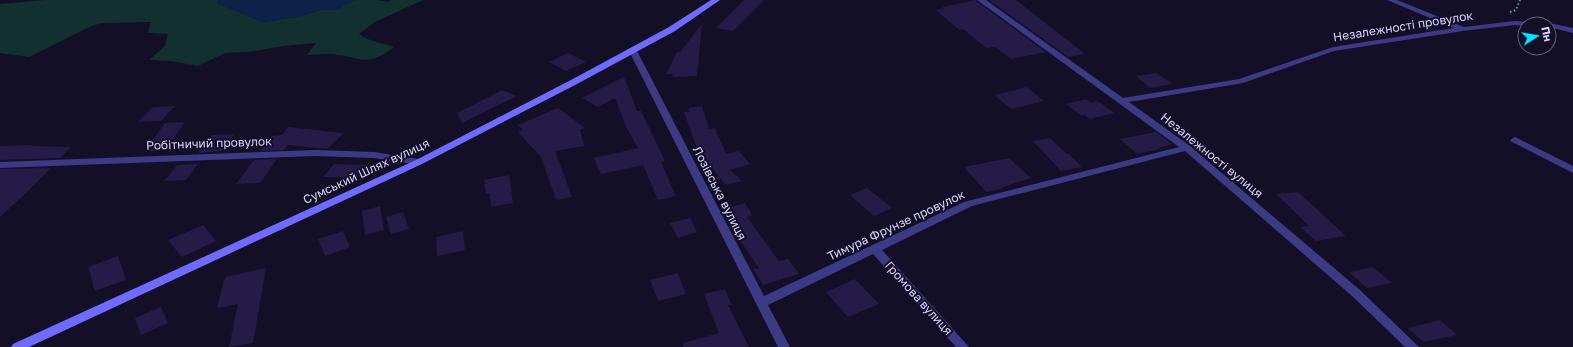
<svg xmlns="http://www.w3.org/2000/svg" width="1573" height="347" font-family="'Golos Text',sans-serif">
<rect width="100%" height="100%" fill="#130f26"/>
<path fill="#12302f" d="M45 0H218L217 3 263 22 298 17 320 10 341 9 342 6 356 0H378L386 2 392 0H423L375 22 359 34 367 39 394 47C365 70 359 55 329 54 322 54 314 55 307 55L316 43 284 46 248 52 225 53 198 66 171 61 149 60 165 46 168 34 148 33 151 22 103 23 91 26 29 57 0 53V4Z"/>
<polygon fill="#0c2248" points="218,0 356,0 342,6 341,9 320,10 298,17 263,22 217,3"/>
<g fill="#241b47">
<polygon points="744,0 764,0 733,31 716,28"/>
<polygon points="976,0 976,1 1046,52 1011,59 995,47 986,48 963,29 959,30 936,10 945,9 942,7"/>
<polygon points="989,0 1016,0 1085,54 1068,57"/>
<polygon points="702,24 697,76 672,77 673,74 666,74 677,52 680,52"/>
<polygon points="568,53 586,62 566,71 549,62"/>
<polygon points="1157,73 1172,84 1150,88 1136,76"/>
<polygon points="624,77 637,111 641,111 665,161 661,162 676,196 658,200 643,165 601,174 594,158 638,148 626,127 615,98 598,107 582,98"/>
<polygon points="1027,87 1044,101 1011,109 994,95"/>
<polygon points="502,90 517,96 462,123 457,113"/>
<polygon points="1086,99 1091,103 1098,101 1114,113 1090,119 1084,115 1082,116 1066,104"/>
<polygon points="175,106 161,121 138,122 153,107"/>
<polygon points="702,106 709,129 715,128 726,154 739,151 750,164 730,170 742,181 726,185 698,151 684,112 689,112 688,108"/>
<polygon points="558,108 585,128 580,130 584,146 555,151 572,197 556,200 541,157 518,132 523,130 518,125"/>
<polygon points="185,122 165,150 144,152 165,123"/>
<polygon points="288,127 344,133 327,149 287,145 284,150 260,151 271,136 282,135"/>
<polygon points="1180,127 1195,137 1184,140 1169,129"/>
<polygon points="1156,132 1172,144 1159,148 1160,149 1137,154 1120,139"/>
<polygon points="234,134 222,151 198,153 211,135"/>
<polygon points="1050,138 1067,154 1069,154 1082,167 1061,171 1033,141"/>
<polygon points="34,145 31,146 71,147 60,158 0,160 0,146"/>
<polygon points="1009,158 1031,178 1003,187 1004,188 986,192 964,167"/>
<polygon points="277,159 260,183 236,184 254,160"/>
<polygon points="198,164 186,180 164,181 177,165"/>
<polygon points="334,164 367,165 356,178 323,177"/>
<polygon points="51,168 27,192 0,217 0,169"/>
<polygon points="509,175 513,203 491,207 490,193 486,194 484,180"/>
<polygon points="867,188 892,208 874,216 850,195"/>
<polygon points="1298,192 1346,236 1316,241 1300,227 1309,226 1276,194"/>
<polygon points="745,203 752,215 747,217 779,261 788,259 799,274 763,285 753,269 759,268 736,235 721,210"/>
<polygon points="380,206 384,230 365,235 362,211"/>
<polygon points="403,212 409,229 391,234 386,217"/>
<polygon points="690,218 697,232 678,238 670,223"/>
<polygon points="203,225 216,241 182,257 168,240"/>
<polygon points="343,231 350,247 325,256 318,239"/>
<polygon points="463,231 465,250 437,256 436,237"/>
<polygon points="118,256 126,280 95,291 88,267"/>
<polygon points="1373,267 1392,283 1367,288 1349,272"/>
<polygon points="266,268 253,343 229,347 238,304 217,308 225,277"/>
<polygon points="678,273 686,294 658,301 650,280"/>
<polygon points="855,279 879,304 848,317 826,292"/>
<polygon points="725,289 732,305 728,305 749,347 683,347 683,343 719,333 704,294"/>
<polygon points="161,307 168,323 141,335 135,318"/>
<polygon points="1440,320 1457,335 1424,342 1408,328"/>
</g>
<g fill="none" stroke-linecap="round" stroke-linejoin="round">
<polyline stroke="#2fb8b0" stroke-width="2" stroke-dasharray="1.5 2.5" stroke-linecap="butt" points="1510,12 1516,10 1520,0"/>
<g fill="#3d3a85" fill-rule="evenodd">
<polygon points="977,0 986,0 1123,98 1239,79 1333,47 1454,28 1387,0 1397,0 1464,27 1515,21 1530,22 1531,24 1525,24 1525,26 1515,25 1463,31 1334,51 1243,83 1129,102 1190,146 1360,290 1419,347 1405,347 1352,296 1185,151 972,206 882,250 969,347 956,347 873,254 768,305 790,347 778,347 629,51 633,49 637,51 764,296 964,202 1179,147"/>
<polygon points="1549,23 1573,28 1573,33 1549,27 1549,24 1546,24"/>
<polygon points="1515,137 1573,166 1573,173 1512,142 1510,140"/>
<polygon points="315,150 374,152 419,159 424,162 419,165 374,158 315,156 0,168 0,162"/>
</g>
<polygon fill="#6f6bff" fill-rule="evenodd" points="711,0 720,0 675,31 577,84 422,164 29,347 11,347 13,344 416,160 571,80 669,27"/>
</g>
<g text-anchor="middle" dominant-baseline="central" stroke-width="4" stroke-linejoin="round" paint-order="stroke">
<g font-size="12" fill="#d9d4ff" stroke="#130f26">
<text transform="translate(1403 26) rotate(-9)">Незалежності провулок</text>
<text transform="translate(209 143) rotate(-2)">Робітничий провулок</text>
<text transform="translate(1212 155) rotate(39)">Незалежності вулиця</text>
<text transform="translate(366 171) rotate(-25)">Сумський Шлях вулиця</text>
<text transform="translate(720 193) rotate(63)">Лозівська вулиця</text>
<text transform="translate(896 225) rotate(-25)">Тимура Фрунзе провулок</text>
<text transform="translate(919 298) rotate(48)">Громова вулиця</text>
</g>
</g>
<g transform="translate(1537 36) rotate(78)"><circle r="19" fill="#130f26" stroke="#625e7d"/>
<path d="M0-3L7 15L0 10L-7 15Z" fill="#00e5ff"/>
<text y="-6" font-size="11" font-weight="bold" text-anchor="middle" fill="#d9d4ff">Пн</text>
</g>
</svg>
